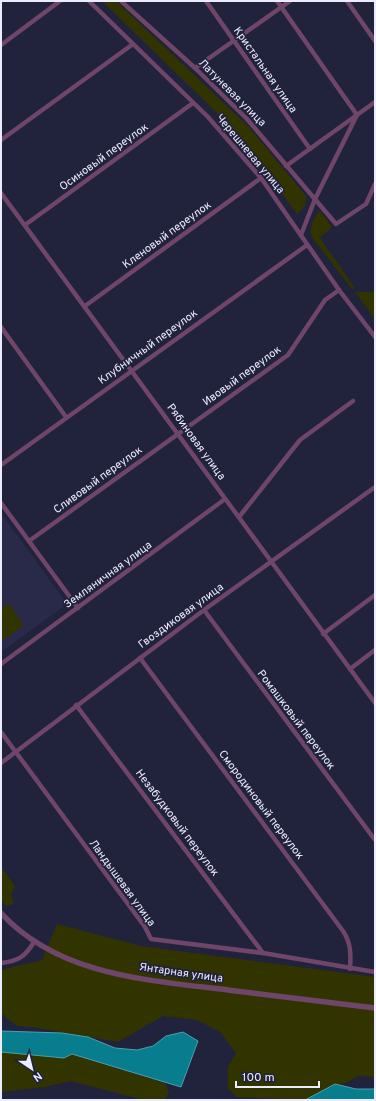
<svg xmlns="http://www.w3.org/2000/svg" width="376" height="1101" font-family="Overpass,sans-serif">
<rect width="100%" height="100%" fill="#21223b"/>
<polygon fill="#292949" points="1,513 67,604 1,652"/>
<g fill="#323400">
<polygon points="102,1 116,1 248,126 306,196 305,206 297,214 268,174 216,112"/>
<path d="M320 211 332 227 320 238 355 288 352 289 311 236C310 225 313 219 320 211Z"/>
<polygon points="355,292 375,292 375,319"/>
<polygon points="9,604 24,625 1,642 1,609"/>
<polygon points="1,867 15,886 11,895 14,904 6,906 1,899"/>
<polygon points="57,924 141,946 375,977 375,1077 359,1076 341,1085 335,1084 305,1100 237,1097 228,1089 228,1067 236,1053 220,1032 197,1020 163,1016 118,1042 32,1027 17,1026 1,1013 1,970 42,960"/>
<polygon points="1,1052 72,1054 165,1083 169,1092 165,1100 144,1100 70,1081 44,1087 1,1092"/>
</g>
<g fill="#087d8d" stroke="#4c9faf">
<polygon points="1,1031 62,1033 88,1037 115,1048 137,1050 153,1046 166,1036 183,1032 198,1041 181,1087 72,1054 64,1058 1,1052"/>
<polygon points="335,1084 356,1089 375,1089 375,1100 305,1100"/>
</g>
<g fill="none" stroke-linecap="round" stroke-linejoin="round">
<g stroke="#6f4569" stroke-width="4.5">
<polyline points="89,1 208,117 261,178 339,290 375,337"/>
<polyline points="121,1 195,68 247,119 336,224 366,204 375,184"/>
<polyline points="206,1 310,149"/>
<polyline points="277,1 357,115 315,199 301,235"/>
<polyline points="347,1 375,41"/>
<polyline points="1,45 60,1"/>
<polyline points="195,68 290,1"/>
<polyline points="1,140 133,44"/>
<polyline points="286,166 375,102"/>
<polyline points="1,193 375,703"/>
<polyline points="25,225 193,103"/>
<polyline points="85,306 261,178"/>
<polyline points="1,327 66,417"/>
<polyline points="1,465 307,245"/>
<polyline points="1,503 78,608"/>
<polyline points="239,517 300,440 353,401"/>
<polyline points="29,541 288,355 325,300 339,290"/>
<polyline points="204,610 375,840"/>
<polyline points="323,634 375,595"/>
<path d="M140 658 343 931C351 943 351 954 350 969"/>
<polyline points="1,664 225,499"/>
<polyline points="350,669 375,650"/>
<polyline points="76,705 263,953"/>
<polyline points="1,732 145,927 151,939 263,953 375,972"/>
<polyline points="1,763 204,610 375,487"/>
<path d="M1 963C18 961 25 957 34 942"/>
</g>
<path stroke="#6f4569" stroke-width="5.5" d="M1 913C59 976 148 980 228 990 277 996 326 1002 375 1008"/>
</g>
<g text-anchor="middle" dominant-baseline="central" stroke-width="3.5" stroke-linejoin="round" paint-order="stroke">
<g font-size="11" fill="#ebedfe" stroke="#21223b">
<text transform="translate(265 70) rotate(55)">Кристальная улица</text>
<text transform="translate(232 93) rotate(45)">Латуневая улица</text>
<text transform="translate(250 154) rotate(50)">Черешневая улица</text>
<text transform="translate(104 157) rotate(-36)">Осиновый переулок</text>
<text transform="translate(167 235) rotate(-36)">Кленовый переулок</text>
<text transform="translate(148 347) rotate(-36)">Клубничный переулок</text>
<text transform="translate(242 376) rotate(-36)">Ивовый переулок</text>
<text transform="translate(196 442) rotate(54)">Рябиновая улица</text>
<text transform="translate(98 480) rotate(-36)">Сливовый переулок</text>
<text transform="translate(108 575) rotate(-36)">Земляничная улица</text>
<text transform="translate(181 616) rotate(-36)">Гвоздиковая улица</text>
<text transform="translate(296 720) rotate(53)">Ромашковый переулок</text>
<text transform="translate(261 805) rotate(53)">Смородиновый переулок</text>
<text transform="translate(177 823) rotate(53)">Незабудковый переулок</text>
<text transform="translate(122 883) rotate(54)">Ландышевая улица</text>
<text transform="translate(181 973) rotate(8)">Янтарная улица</text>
</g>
</g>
<rect width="376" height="1101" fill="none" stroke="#ebedfe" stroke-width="4"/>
<g transform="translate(32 1069) rotate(145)" stroke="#21223b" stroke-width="3" paint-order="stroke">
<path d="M0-3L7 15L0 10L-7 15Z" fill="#ebedfe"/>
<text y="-6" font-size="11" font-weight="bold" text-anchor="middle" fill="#ebedfe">N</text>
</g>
<path d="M236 1081v6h83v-6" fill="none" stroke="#ebedfe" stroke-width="2"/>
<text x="242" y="1081" font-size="12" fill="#ebedfe" stroke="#21223b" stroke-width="3" paint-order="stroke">100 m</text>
</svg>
